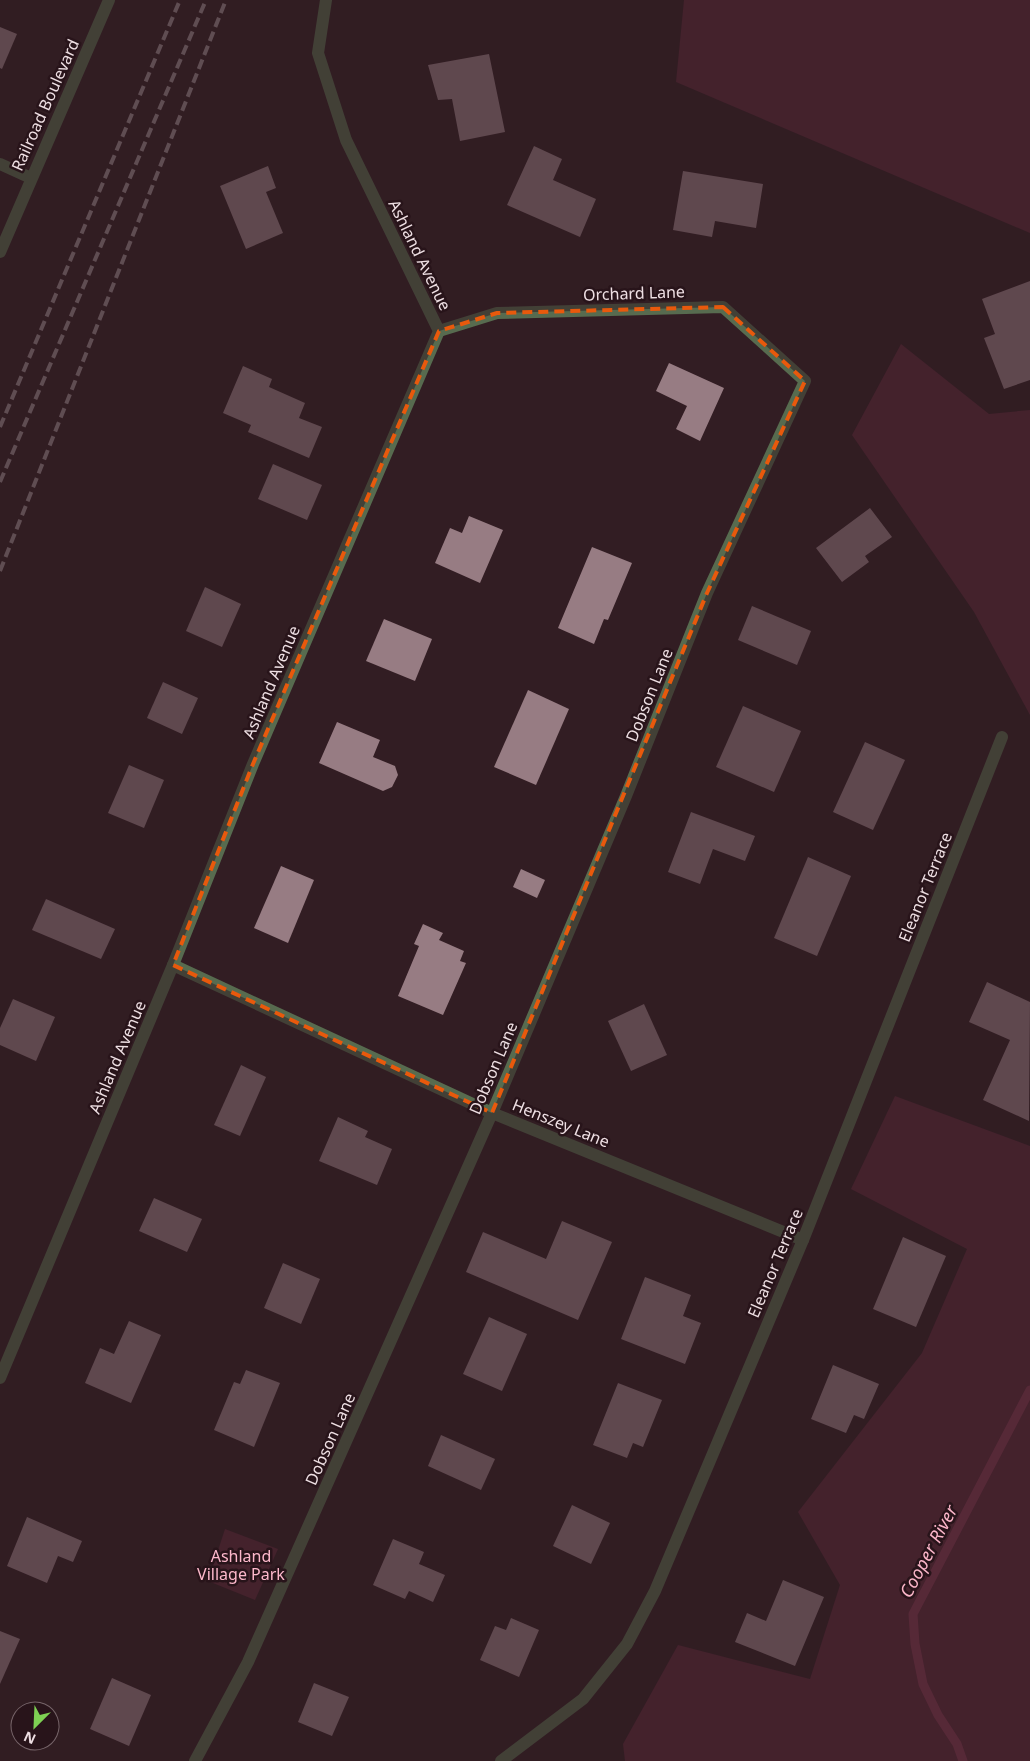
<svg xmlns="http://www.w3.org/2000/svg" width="1030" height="1761" font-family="'Noto Sans',sans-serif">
<rect width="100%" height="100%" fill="#321d23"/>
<g fill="#5b2839">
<polygon points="684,0 1030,0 1030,233 676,82"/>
<polygon points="901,344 989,414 1030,410 1030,715 974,612 852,435"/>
<polygon points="895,1096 1030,1146 1030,1761 625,1761 623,1744 678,1645 810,1679 840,1585 798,1512 922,1353 967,1249 851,1189"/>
<polygon points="225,1529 278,1549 255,1600 208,1581"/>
</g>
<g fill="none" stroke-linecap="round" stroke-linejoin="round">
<polyline stroke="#843851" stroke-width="9" points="963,1761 957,1744 938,1715 923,1684 915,1644 913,1614 1030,1390"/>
</g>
<g fill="#977c83">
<polygon points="0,27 17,34 2,69 0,68"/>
<polygon points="489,54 505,132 460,141 452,99 438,100 428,65"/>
<polygon points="534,146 562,159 553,180 596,199 580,237 507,205"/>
<polygon points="268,166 276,188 266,192 283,233 246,249 220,186"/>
<polygon points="683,171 763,184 756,228 715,221 712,237 673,230"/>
<polygon points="1030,281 1030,380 1004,389 984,338 995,334 982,299"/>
<polygon points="669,363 724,388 700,441 676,429 687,406 656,391"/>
<polygon points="243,366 272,379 269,387 305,403 299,418 322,427 309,458 248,432 251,425 223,413"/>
<polygon points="273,464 322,485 307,520 258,499"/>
<polygon points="870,508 892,537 865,556 869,562 842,582 816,548"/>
<polygon points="469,516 503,530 480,583 435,563 450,528 462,533"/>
<polygon points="592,547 632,563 608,620 604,619 594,644 558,628"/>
<polygon points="205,587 241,604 222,647 186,631"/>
<polygon points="752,606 811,631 797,665 738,640"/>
<polygon points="384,619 432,639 415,681 366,661"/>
<polygon points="163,682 198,698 182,734 147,718"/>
<polygon points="528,690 569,709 536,785 494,767"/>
<polygon points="743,706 801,731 774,792 716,767"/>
<polygon points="337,722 380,740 373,757 395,766 398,775 392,787 383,791 319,763"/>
<polygon points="865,742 905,760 873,830 833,812"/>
<polygon points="129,765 164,780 144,828 108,813"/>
<polygon points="691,812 755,836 745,861 713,849 700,884 668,872"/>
<polygon points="808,857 851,876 817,956 774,938"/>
<polygon points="281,866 314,880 288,943 254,928"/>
<polygon points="521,869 545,880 537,898 513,887"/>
<polygon points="46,899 115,929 101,959 32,930"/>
<polygon points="423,924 443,933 439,940 464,951 460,961 466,963 443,1015 398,996 419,946 414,944"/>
<polygon points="987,982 1030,1002 1029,1121 983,1100 1010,1040 969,1022"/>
<polygon points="13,999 55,1017 36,1061 0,1045 0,1028"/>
<polygon points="644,1004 667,1055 631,1071 608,1021"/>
<polygon points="241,1065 266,1077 240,1136 214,1125"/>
<polygon points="338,1117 368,1131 365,1137 392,1149 377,1185 319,1161"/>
<polygon points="154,1198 202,1219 187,1252 139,1231"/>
<polygon points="562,1221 612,1242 578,1320 466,1272 483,1232 546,1259"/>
<polygon points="903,1237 946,1256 916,1327 873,1309"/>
<polygon points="283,1263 320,1279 301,1324 264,1308"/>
<polygon points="645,1277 691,1295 683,1316 701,1323 685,1364 621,1339"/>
<polygon points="489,1317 527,1334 502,1391 463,1374"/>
<polygon points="129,1321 161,1335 131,1403 85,1383 100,1348 114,1354"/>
<polygon points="833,1365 879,1384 864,1419 854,1415 846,1433 811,1419"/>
<polygon points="246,1370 280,1383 254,1447 214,1430 234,1382 240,1384"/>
<polygon points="618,1383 662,1400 643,1447 633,1443 627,1458 593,1445"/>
<polygon points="441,1435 495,1459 481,1490 428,1466"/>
<polygon points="572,1505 610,1523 591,1564 553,1546"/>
<polygon points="27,1517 82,1541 73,1562 58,1556 47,1583 7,1566"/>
<polygon points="393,1539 424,1552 419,1564 445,1575 433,1602 409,1591 405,1599 373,1585"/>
<polygon points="783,1580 824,1597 795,1666 735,1642 747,1613 766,1621"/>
<polygon points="511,1618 539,1630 519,1677 480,1660 495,1626 506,1630"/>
<polygon points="0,1631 20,1639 0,1684"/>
<polygon points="112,1678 151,1695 129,1746 90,1729"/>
<polygon points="314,1683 349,1697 332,1736 298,1722"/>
</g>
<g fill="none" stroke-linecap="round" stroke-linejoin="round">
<g stroke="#576b4f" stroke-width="12">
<polyline points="0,164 31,178"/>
<polyline points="0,252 109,0"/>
<polyline points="173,965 492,1113 803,1240"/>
<polyline points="0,1378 173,965 253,764 439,331 346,140 318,53 326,0"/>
<polyline points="195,1761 248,1662 492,1113 626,796 707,593 805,381 723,307 497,313 439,331"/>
<polyline points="501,1761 583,1699 627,1644 655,1591 803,1240 1002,737"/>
</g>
<g stroke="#98878c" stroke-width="4" stroke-dasharray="10 5" stroke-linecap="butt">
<polyline points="0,427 180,0"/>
<polyline points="0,482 206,0"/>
<polyline points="0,571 226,0"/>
</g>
</g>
<path d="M0 0H1030V1761H0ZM723 307 805 381 707 593 492 1113 173 965 253 764 439 331 497 313Z" fill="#321d23" fill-opacity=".55" fill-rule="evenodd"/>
<path fill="none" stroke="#e8590c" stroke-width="4" stroke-dasharray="10 6" stroke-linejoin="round" d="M723 307 805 381 707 593 492 1113 173 965 253 764 439 331 497 313Z"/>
<g text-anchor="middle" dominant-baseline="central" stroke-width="5" stroke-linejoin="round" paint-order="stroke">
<g font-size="16" fill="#eedfe3" stroke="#28141a">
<text transform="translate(45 105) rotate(-66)">Railroad Boulevard</text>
<text transform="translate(420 255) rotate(64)">Ashland Avenue</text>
<text transform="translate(634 293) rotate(-2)">Orchard Lane</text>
<text transform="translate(271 682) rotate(-67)">Ashland Avenue</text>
<text transform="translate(649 695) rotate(-68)">Dobson Lane</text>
<text transform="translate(925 887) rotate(-68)">Eleanor Terrace</text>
<text transform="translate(117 1057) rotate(-67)">Ashland Avenue</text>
<text transform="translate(493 1068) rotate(-67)">Dobson Lane</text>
<text transform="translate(561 1123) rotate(22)">Henszey Lane</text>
<text transform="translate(775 1263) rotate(-67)">Eleanor Terrace</text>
<text transform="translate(330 1439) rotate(-66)">Dobson Lane</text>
</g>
<g font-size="16" fill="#fdb8cb" stroke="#28141a">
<text x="241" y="1556">Ashland<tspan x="241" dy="18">Village Park</tspan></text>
</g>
<g font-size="18" font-style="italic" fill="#fab5c8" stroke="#28141a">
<text transform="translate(928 1551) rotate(-62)">Cooper River</text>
</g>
</g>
<g transform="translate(35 1726) rotate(204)"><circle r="24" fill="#28141a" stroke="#77656a"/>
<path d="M0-4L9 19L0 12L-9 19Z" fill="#7ed153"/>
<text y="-8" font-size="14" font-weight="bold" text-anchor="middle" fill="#eedfe3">N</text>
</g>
</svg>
